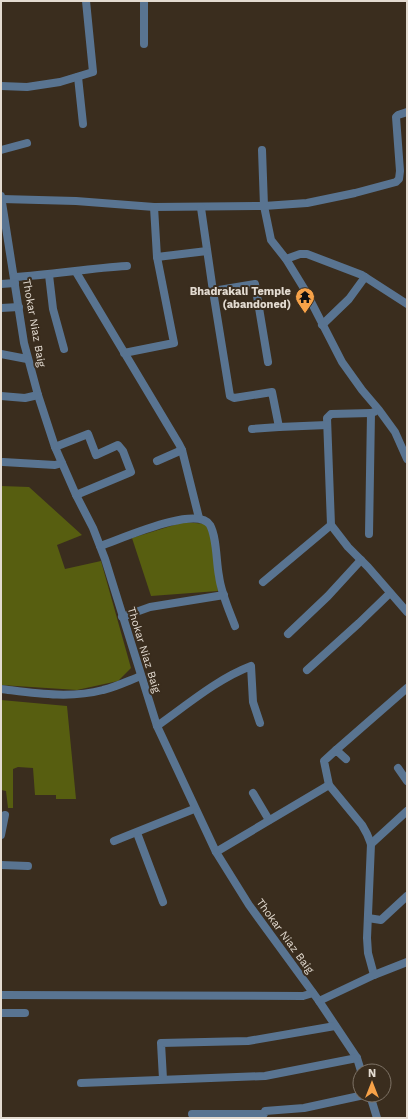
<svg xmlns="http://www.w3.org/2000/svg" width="408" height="1119" font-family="'Work Sans',sans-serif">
<rect width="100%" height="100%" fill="#3a2d1e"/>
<g fill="#575e10">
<polygon points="1,486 29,487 82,535 57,545 65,569 101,561 131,668 118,681 77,690 1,685"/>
<polygon points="184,522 206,524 212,535 218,591 151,596 132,538"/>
<polygon points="1,700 67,706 76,799 56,799 56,795 35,795 33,768 18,767 13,769 13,808 8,808 6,791 1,790"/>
</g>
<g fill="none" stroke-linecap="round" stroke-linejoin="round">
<g stroke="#597491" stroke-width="8">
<polyline points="144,44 144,1"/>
<polyline points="78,77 83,124"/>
<polyline points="1,86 27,87 60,82 93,72 86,1"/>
<polyline points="1,150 27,143"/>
<polyline points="262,150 264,206 271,240 286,259 305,290 342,362 362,390 379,410 395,432 407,459"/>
<polyline points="1,196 24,343 38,395 55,447 76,495 93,528 105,559 157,726 216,852 249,905 319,1001 357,1058 361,1071"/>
<polyline points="2,199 76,201 154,207 264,206 307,203 355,193 396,182 399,179 400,171 396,117 398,115 407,112"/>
<polyline points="154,207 157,257"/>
<polyline points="201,208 213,291 230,396 234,398 272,392 279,427"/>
<polyline points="286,259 300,254 307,254 362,275 407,304"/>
<polyline points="76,272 179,444 182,450 199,518"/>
<polyline points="49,275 53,309 64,349"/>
<path d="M14 277C52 275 89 268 127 266"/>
<polyline points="1,284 15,283"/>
<polyline points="213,291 255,284 268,362"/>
<polyline points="1,308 19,307"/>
<polyline points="322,325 349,299 365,277"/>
<polyline points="124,353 174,343 157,257 207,251"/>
<polyline points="1,354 27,359"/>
<polyline points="1,396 25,398 38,395"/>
<polyline points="371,413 331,414 327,418 331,525 348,547 368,567 407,612"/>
<polyline points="252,429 279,427 327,425"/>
<polyline points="55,447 88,434 96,455 118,445 123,451 131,472 76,495"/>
<polyline points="157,461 182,450"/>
<polyline points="3,462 55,465 62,463"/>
<polyline points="369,534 371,413 374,412"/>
<path d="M100 546C119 540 197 504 210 525 217 538 216 561 219 576 221 593 229 610 235 626"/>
<polyline points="263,582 331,525"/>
<polyline points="122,617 150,607 224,595"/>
<polyline points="288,634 328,596 361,560"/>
<polyline points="307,670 359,623 390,593"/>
<path d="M1 689C34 693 69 699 103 690 116 687 128 681 141 676"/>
<path d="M157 726C187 705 217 679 251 666L253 702 260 723"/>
<polyline points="336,750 407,688"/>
<polyline points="346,759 336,750 324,761 329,785 362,825 367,834 371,844 367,938 368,953 374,975"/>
<polyline points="398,768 407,781"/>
<polyline points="253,793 269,820"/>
<polyline points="137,833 163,902"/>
<polyline points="1,835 5,815"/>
<polyline points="114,841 194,809"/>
<polyline points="371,844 407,811"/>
<polyline points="216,852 329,785"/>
<polyline points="1,865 28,866"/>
<polyline points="368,918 381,920 407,896"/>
<polyline points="1,995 303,996 313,993"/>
<polyline points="319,1001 374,975 407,962"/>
<polyline points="1,1013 25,1013"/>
<polyline points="163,1079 161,1043 248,1041 335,1026"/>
<polyline points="81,1083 265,1076 357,1058"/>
<polyline points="370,1095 377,1118"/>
<polyline points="192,1114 264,1114 265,1111 304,1108 364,1095"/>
</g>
</g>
<defs>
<symbol id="temple-pin" viewBox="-11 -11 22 30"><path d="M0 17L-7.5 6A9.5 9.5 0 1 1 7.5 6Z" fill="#f7a248" stroke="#3a2d1e"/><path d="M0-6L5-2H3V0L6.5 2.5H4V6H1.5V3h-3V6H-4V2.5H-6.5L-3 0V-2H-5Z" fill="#111"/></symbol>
</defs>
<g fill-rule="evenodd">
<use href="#temple-pin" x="294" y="286" width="22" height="30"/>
</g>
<g text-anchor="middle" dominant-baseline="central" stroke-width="4" stroke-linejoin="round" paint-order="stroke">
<g font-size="11" font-weight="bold" fill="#e3dbd1" stroke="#3a2d1e" text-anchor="end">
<text x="291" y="291">Bhadrakali Temple<tspan x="291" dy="13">(abandoned)</tspan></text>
</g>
<g font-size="11" fill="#e3dbd1" stroke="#3a2d1e">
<text transform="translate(34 323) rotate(80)">Thokar Niaz Baig</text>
<text transform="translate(144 650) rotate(73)">Thokar Niaz Baig</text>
<text transform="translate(285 936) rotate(54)">Thokar Niaz Baig</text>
</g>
</g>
<rect width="408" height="1119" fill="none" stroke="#e3dbd1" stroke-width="4"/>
<g transform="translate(372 1083)"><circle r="19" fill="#3a2d1e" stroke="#7e7366"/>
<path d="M0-3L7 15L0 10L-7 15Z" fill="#f7a248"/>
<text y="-6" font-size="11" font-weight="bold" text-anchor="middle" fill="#e3dbd1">N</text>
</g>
</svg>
